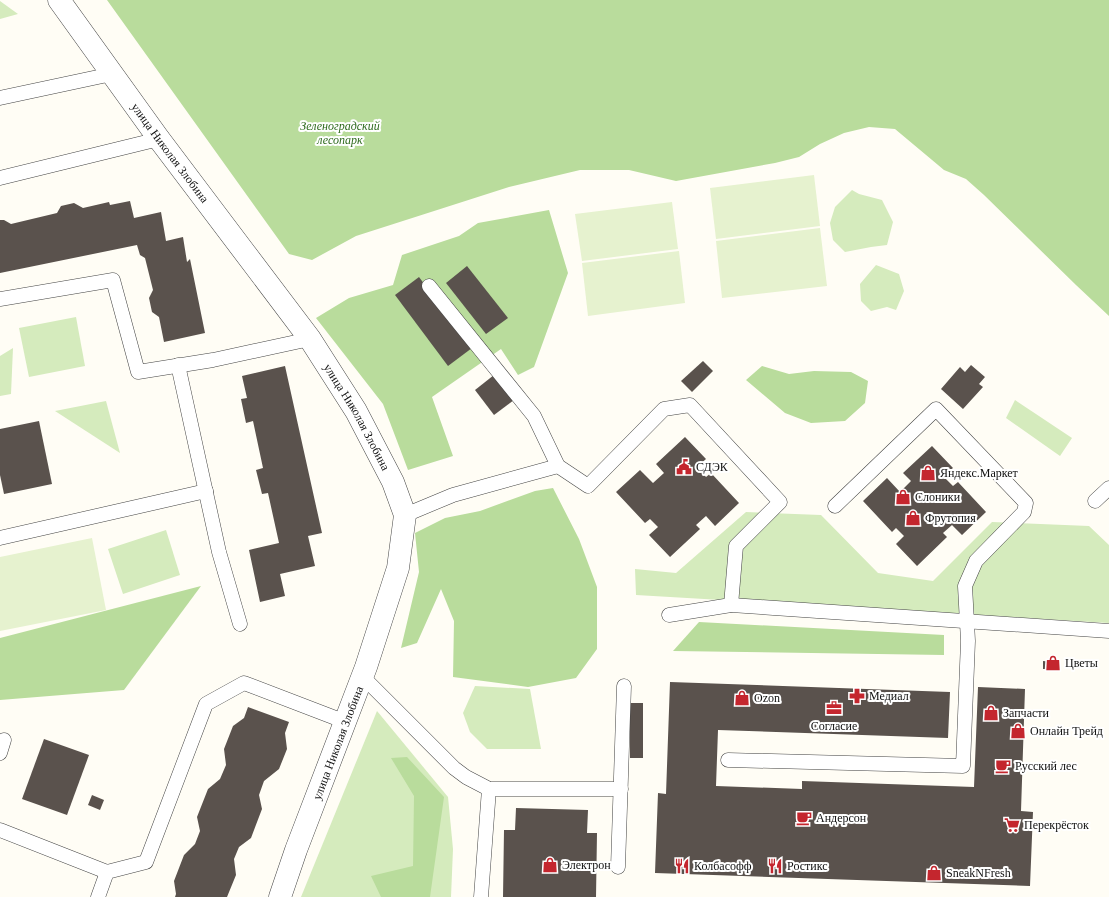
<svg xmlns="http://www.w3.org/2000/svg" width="1109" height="897" font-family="'Times New Roman',serif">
<rect width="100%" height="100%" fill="#fffdf5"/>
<g fill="#d5ebbd">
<polygon points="0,1 18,14 0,19"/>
<polygon points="852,190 859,194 882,200 893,222 887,245 871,247 845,252 833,240 830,223 835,207"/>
<polygon points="876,265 899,274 904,291 896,310 887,307 871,311 861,301 860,284"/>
<polygon points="76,317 85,366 29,377 19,328"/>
<polygon points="13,348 11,394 0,396 0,356"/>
<polygon points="1015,400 1072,438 1060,456 1006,418"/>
<polygon points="106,401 120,453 55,411"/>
<polygon points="746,512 821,515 878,573 933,581 992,522 1089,526 1109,545 1109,623 636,595 635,569 676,573"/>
<polygon points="166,530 180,575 123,594 108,549"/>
<polygon points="475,686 530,689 541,749 487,749 470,732 463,713"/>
<polygon points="377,711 448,797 453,849 451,897 301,897"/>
</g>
<g fill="#b9dc9c">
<polygon points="107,0 1109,0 1109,316 1076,285 984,195 966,179 944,170 895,129 869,127 844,133 820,144 799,157 775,163 676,181 629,170 580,170 509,187 356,236 312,260 289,254"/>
<polygon points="549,210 568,273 534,367 518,375 501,349 432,397 453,456 408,470 383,404 316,318 349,298 393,285 402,255 459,236 478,223"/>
<polygon points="762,366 789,374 814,371 851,372 868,381 865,403 845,421 811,423 785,413 746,380"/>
<polygon points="553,488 579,539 597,587 597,649 576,678 528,687 453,677 454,621 441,589 417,643 401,648 419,572 415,533 445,518 480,511 535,491"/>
<polygon points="201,586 124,690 0,700 0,638"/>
<polygon points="699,622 944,635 944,655 673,651"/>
<polygon points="407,757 444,797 430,897 381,897 371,876 413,866 414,796 391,758"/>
</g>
<g fill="#e6f2cf">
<polygon points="814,175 820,226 716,239 710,188"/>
<polygon points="672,202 678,249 582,261 575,214"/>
<polygon points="820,228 827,286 722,298 716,241"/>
<polygon points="679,251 685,303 588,316 582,263"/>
<polygon points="92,538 106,610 0,631 0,557"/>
</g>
<g fill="#5a524d">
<polygon points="130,201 134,218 161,212 166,241 183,237 187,262 190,259 205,333 164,342 159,317 152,312 149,298 153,290 145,258 140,255 137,245 0,273 0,220 4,220 11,224 57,213 61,206 74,203 83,208 109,202 110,205"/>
<polygon points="467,266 508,318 486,334 446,283"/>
<polygon points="419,277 472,348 448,366 395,295"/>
<polygon points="703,361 713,371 692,392 681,381"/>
<polygon points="971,365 985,377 979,384 983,387 963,409 941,389 960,367 965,372"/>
<polygon points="285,366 322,533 308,536 315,566 280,574 285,596 260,602 249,550 279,543 268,493 262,494 256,470 263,468 253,421 246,423 241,399 247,398 242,376"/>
<polygon points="494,375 514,400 494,415 475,390"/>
<polygon points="39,421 52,484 4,494 0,475 0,429"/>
<polygon points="685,437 706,459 697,467 706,477 711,473 739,503 715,526 706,516 696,525 700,529 670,557 649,535 658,527 650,519 645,523 616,492 640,470 653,483 664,473 656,464"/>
<polygon points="932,446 953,468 943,476 953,486 958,482 986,512 962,535 952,525 943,533 947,537 917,566 896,544 904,536 896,528 892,532 863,501 887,478 900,492 911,481 903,473"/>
<polygon points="1043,661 1054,662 1053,669 1043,669"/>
<polygon points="670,682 950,692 948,738 718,730 716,786 802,789 802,781 974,787 978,687 1025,689 1021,811 1033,812 1030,886 655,873 658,793 666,794"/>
<rect x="630" y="703" width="13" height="55"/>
<polygon points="248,707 289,722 285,733 287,749 279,769 264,781 259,795 262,809 251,838 239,847 234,859 236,875 227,897 175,897 176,894 174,881 184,855 195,844 200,831 197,817 208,789 220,779 226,765 224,749 233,726 244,718"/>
<polygon points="44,739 89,755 67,815 22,799"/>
<polygon points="92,795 104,800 100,810 88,805"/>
<polygon points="516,808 588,810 587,833 597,833 596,897 503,897 504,830 515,830"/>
</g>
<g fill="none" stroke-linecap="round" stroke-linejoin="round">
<defs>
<g id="lane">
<polyline points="0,98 112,74"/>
<polyline points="0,178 159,139"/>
<polyline points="429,286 534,416 558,466 588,486 664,409 690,405 780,502 736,546 731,605"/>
<polyline points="0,299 113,280 138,372 213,360 310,339"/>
<polyline points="178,365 219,552 240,624"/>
<polyline points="1095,501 1109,488"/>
<polyline points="405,515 453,495 558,466"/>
<polyline points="0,538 206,491"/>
<polyline points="669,615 731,605 1109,631"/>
<polyline points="363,677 454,768 466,777 489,789 621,789"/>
<polyline points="0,753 4,740"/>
<polyline points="728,760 963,766 968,641 965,586 976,561 1024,512 1026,503 936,409 835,506"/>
<polyline points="0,830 107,872"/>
<polyline points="618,867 624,686"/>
<polyline points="98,897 107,872 146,862 206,704 244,683 346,722"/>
<polyline points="481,897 489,789"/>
</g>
<g id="street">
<path id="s1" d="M59 0 159 139 310 339 356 411 393 482 405 515 398 568 366 667 296 850 280 897"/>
</g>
</defs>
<use href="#lane" stroke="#444" stroke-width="15"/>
<use href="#street" stroke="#444" stroke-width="23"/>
<use href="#lane" stroke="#fff" stroke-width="14"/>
<use href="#street" stroke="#fff" stroke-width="22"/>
</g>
<defs>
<symbol id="civic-bare" viewBox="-9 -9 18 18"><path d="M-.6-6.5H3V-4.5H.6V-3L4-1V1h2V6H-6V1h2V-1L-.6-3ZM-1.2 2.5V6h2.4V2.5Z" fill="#c4262e" stroke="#fff" stroke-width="2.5" paint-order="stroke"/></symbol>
<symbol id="shop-bare" viewBox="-9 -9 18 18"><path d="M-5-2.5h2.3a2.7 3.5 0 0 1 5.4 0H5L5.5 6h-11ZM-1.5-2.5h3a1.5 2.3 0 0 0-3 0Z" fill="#c4262e" stroke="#fff" stroke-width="2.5" paint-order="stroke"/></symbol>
<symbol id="pharmacy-bare" viewBox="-9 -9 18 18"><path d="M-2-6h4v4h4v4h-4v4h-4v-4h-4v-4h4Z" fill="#c4262e" stroke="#fff" stroke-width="2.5" paint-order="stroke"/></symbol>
<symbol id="office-bare" viewBox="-9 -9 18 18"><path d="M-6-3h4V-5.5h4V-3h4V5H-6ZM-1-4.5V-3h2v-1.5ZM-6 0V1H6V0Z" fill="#c4262e" stroke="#fff" stroke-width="2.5" paint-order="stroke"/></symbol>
<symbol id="cafe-bare" viewBox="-9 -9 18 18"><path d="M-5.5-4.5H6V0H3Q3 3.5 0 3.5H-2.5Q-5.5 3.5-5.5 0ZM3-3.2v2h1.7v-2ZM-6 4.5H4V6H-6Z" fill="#c4262e" stroke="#fff" stroke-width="2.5" paint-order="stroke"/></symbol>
<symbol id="supermarket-bare" viewBox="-9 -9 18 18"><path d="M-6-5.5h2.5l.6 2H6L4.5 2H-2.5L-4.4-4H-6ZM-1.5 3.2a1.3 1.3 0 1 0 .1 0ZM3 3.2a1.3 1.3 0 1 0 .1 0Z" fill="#c4262e" stroke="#fff" stroke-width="2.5" paint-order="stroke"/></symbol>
<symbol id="restaurant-bare" viewBox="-9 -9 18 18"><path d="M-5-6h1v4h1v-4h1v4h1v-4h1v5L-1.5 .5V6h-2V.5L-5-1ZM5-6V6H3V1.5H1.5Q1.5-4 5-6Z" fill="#c4262e" stroke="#fff" stroke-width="2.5" paint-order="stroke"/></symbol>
</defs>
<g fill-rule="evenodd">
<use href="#civic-bare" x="673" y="456" width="22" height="22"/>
<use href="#shop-bare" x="917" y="462" width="22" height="22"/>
<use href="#shop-bare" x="892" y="486" width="22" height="22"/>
<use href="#shop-bare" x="902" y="507" width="22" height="22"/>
<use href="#shop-bare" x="1042" y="652" width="22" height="22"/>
<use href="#pharmacy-bare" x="846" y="685" width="22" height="22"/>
<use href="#shop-bare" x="731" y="687" width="22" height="22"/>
<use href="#office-bare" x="823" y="697" width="22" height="22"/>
<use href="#shop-bare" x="980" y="702" width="22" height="22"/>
<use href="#shop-bare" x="1007" y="720" width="22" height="22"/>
<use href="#cafe-bare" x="992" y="755" width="22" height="22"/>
<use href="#cafe-bare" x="793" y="807" width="22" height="22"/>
<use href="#supermarket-bare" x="1001" y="814" width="22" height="22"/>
<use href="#shop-bare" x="539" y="854" width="22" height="22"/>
<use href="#restaurant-bare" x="671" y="855" width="22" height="22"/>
<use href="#restaurant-bare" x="764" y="855" width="22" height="22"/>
<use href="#shop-bare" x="923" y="862" width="22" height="22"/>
</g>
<g text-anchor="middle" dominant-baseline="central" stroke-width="4" stroke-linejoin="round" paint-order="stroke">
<g font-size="12" font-style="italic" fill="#2f6b1f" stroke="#fff">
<text x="340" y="126">Зеленоградский<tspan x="340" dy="14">лесопарк</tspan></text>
</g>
<g font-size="12" fill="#111" stroke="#fff">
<text stroke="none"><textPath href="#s1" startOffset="189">улица Николая Злобина</textPath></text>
<text stroke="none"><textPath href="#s1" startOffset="513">улица Николая Злобина</textPath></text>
<text transform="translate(338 743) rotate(-69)">улица Николая Злобина</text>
</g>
<g font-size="12" fill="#111" stroke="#fff" text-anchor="start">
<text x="696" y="467">СДЭК</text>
<text x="940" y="473">Яндекс.Маркет</text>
<text x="915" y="497">Слоники</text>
<text x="925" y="518">Фрутопия</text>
<text x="1065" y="663">Цветы</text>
<text x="869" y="696">Медиал</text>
<text x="754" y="698">Ozon</text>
<text x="1003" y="713">Запчасти</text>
<text x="834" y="726" text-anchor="middle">Согласие</text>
<text x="1030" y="731">Онлайн Трейд</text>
<text x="1015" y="766">Русский лес</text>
<text x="816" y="818">Андерсон</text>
<text x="1024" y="825">Перекрёсток</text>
<text x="562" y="865">Электрон</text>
<text x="694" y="866">Колбасофф</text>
<text x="787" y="866">Ростикс</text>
<text x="946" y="873">SneakNFresh</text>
</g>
</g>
</svg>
